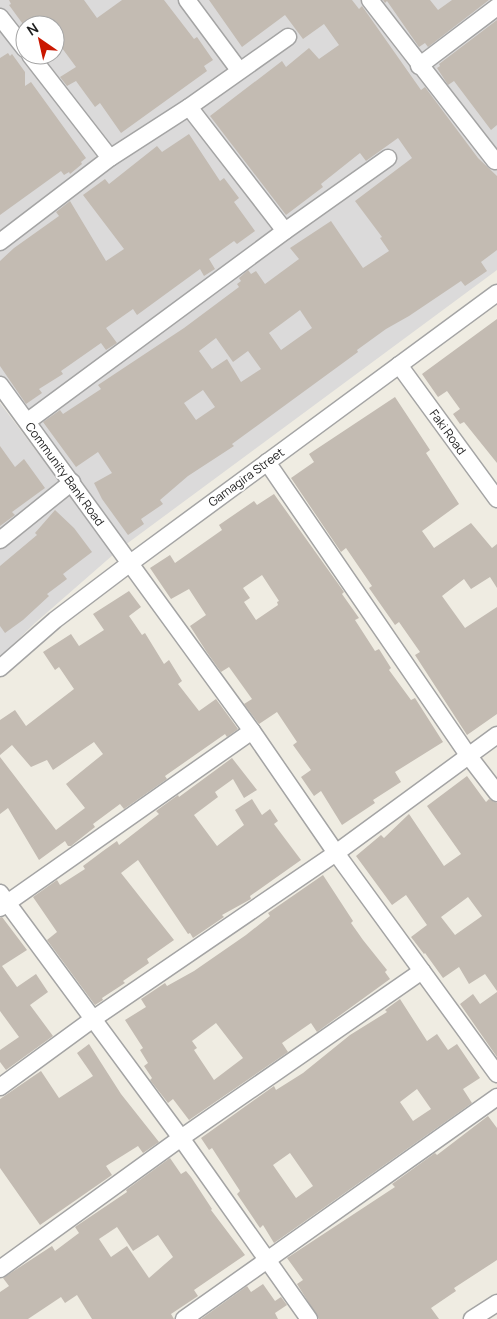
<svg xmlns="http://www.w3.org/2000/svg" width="497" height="1319" font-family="Manrope,sans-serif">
<rect width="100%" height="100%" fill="#efece2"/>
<g fill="#dbdada" fill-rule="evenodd">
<path d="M0 0H497V270L117 551 0 390ZM25 25H55V55H25Z"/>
<polygon points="0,403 114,554 35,623 0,657"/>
</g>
<g fill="#c3bbb2" fill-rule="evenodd">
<polygon points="9,0 84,0 97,18 122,0 164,0 194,39 197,37 213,60 204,66 207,71 121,133 100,103 95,107 76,81 67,86 60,77 76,67 62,48 55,52 55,25 25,25 25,27 9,5 11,4"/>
<path d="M209 0H352L359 9 362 6 421 90 425 87 478 158 497 176V250L481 262 487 271 465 286 461 281 409 316 386 329 357 350 358 352 232 444 234 446 188 476 160 500 163 504 141 519 144 524 128 535 102 499 94 483 112 473 98 452 76 467 43 422 60 410 63 414 101 389 98 385 184 328 239 287 237 284 241 281 239 278 248 270 251 274 256 271 265 284 299 259 290 248 331 221 363 268 389 251 380 238 382 237 355 201 412 158 398 138 366 161 360 153 321 184 323 187 286 215 210 116 282 61 286 67 309 48 319 59 339 45 324 24 303 39 285 15 242 47ZM300 310 312 328 281 350 269 333ZM216 338 233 362 248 351 261 369 241 382 227 359 212 369 199 351ZM203 390 215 407 196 420 184 403Z"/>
<polygon points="383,0 430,0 438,10 452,0 489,0 428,47 425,43 419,47 387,1 385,3"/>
<polygon points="497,20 497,125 491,130 454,81 448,85 437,68 440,66 439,64"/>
<polygon points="8,53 10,56 12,54 25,72 25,86 31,82 86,158 81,162 82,164 70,174 69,172 64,175 61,171 0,215 0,58"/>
<polygon points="189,134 220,181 224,178 239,198 234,202 255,231 237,244 234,241 209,259 215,269 204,276 200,269 137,315 133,309 106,328 117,343 106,350 101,343 61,371 63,374 39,389 42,393 26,404 0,366 0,261 14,248 59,216 56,212 70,201 106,261 124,249 83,195 105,179 109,184 157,146 162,152"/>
<polygon points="497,319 497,463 464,422 460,424 453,414 460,409 447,391 438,397 422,374"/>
<polygon points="395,397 430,450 426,453 459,504 422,531 434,548 471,523 492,548 497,544 497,588 490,577 471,589 464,579 442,596 465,628 497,607 497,714 467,735 415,655 420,652 399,622 395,625 369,588 372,586 346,548 341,552 291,478 314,462 309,454"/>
<polygon points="0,446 15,467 24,459 45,488 12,512 15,515 0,526"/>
<path d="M274 494 344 592 342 594 359 618 355 620 375 651 379 649 391 668 389 670 411 700 415 698 443 742 395 772 401 782 373 800 375 803 342 825 321 791 314 796 301 777 311 770 293 745 297 742 277 712 259 724 244 704 252 699 229 667 221 672 206 651 190 626 206 615 189 589 171 599 150 568 170 555 175 563 222 530 219 525 254 501 257 505ZM262 575 279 601 277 602 278 605 256 620 244 602 250 598 243 588Z"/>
<polygon points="55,510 74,528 92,552 63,574 67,579 47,594 49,596 23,620 5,633 0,626 0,566 37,535 35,533"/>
<polygon points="129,591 141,607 129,616 142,635 145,633 164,664 169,660 182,681 178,684 199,711 216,699 238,729 227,737 225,734 165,776 167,779 124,809 120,804 93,824 95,827 71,846 68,846 65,841 39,860 8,808 0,814 0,757 56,830 85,808 66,784 103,754 94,742 53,770 47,760 31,767 12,745 0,755 0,720 15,710 26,726 74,689 59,667 55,670 43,652 71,634 79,646 104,630 93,614"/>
<polygon points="232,758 257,790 244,798 233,779 215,792 218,797 194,815 217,846 244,825 235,810 252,799 262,815 270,809 278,821 274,824 301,860 250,896 251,899 222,915 224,917 193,938 190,933 188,934 138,860 121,873 174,940 147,959 149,963 123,981 125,983 102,998 103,1000 95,1005 47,940 57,932 33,897 57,880 60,885 85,869 83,866 103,851 117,841 119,845 159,814 156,811 178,795 179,797"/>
<path d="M467 776 486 802 489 799 497 803V991L485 974 469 984 459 967 443 978 425 953 424 954 411 937 427 925 406 895 392 905 356 856 381 835 384 838 409 814 444 866 461 854 427 806ZM468 897 482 916 455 935 441 917Z"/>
<path d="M323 875 353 921 351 923 363 940 387 970 385 972 390 979 317 1032 311 1023 282 1043 288 1052 189 1120 173 1099 168 1103 150 1080 152 1078 144 1066 148 1063 140 1050 143 1048 125 1020 146 1007 141 999 165 983 167 986 194 971 246 935 270 916 268 913ZM216 1023 243 1058 214 1080 194 1050 197 1048 192 1041Z"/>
<polygon points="2,917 27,950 2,966 17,987 36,974 48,992 30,1005 53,1036 6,1070 0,1062 0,1050 19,1037 0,1011 0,918"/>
<polygon points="497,992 497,1057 460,1004 473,994 480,1004"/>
<path d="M400 999 427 1041 437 1034 448 1050 457 1044 480 1078 463 1089 472 1103 274 1243 263 1225 260 1228 237 1194 240 1191 212 1148 209 1150 201 1138 274 1086 276 1090 303 1073 350 1035 387 1012 385 1010ZM417 1089 431 1109 413 1121 400 1102ZM290 1153 313 1186 296 1198 273 1165Z"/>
<polygon points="89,1044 121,1094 159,1142 143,1153 138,1146 106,1166 112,1175 40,1225 0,1168 0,1099 41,1071 59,1098 93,1076 77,1053"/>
<polygon points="488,1116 497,1128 497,1260 454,1288 456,1291 431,1308 439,1319 319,1319 297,1284 303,1280 287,1258 395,1187 392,1184 435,1153 437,1155"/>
<path d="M170 1158 181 1174 186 1171 191 1177 212 1209 211 1210 245 1255 194 1290 198 1296 171 1314 174 1319H92L77 1295 65 1303 61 1297 28 1319H0V1292L9 1286 3 1278 52 1246 55 1251 79 1233 75 1227 127 1192 126 1190ZM117 1227 133 1251 158 1235 173 1257 149 1278 127 1246 111 1257 99 1239Z"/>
<polygon points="263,1284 275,1301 281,1297 287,1305 275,1313 278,1319 201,1319 247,1286 251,1292"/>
</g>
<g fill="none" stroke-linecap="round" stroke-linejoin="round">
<defs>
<g id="minor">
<polyline points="187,0 239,70"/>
<polyline points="370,0 495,161"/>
<polyline points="0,17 25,49"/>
<polyline points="30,55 110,158"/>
<polyline points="419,66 497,7"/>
<polyline points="189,107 285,231"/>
<polyline points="0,242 110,158 189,107 288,37"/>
<polyline points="399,365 497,499"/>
<polyline points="0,385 252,731 336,853 497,1074"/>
<polyline points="28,421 285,231 388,158"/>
<polyline points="267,462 468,755 497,793"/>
<polyline points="0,540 72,482"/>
<polyline points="0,668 55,620 129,564 497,293"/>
<polyline points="0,893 181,1138 309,1319"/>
<polyline points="0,908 252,731"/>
<polyline points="0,1087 93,1019 336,853 497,735"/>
<polyline points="0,1269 181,1138 422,971"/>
<polyline points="184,1319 497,1097"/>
<polyline points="472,1319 497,1303"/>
</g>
</defs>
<use href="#minor" stroke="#a4a4a4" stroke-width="19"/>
<use href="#minor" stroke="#fff" stroke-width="16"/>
</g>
<g text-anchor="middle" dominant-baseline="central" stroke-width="4" stroke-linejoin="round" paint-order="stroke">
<g font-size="12" fill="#1d1d1d" stroke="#fff">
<text transform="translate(448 432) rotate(54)">Faki Road</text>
<text transform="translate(65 474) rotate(54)">Community Bank Road</text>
<text transform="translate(246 477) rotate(-36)">Gamagira Street</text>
</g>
</g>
<g transform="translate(40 40) rotate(326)"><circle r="24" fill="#ffffff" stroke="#a5a5a5"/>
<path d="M0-4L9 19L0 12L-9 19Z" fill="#ca1700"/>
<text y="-8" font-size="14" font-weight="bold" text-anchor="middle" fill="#1d1d1d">N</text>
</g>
</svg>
